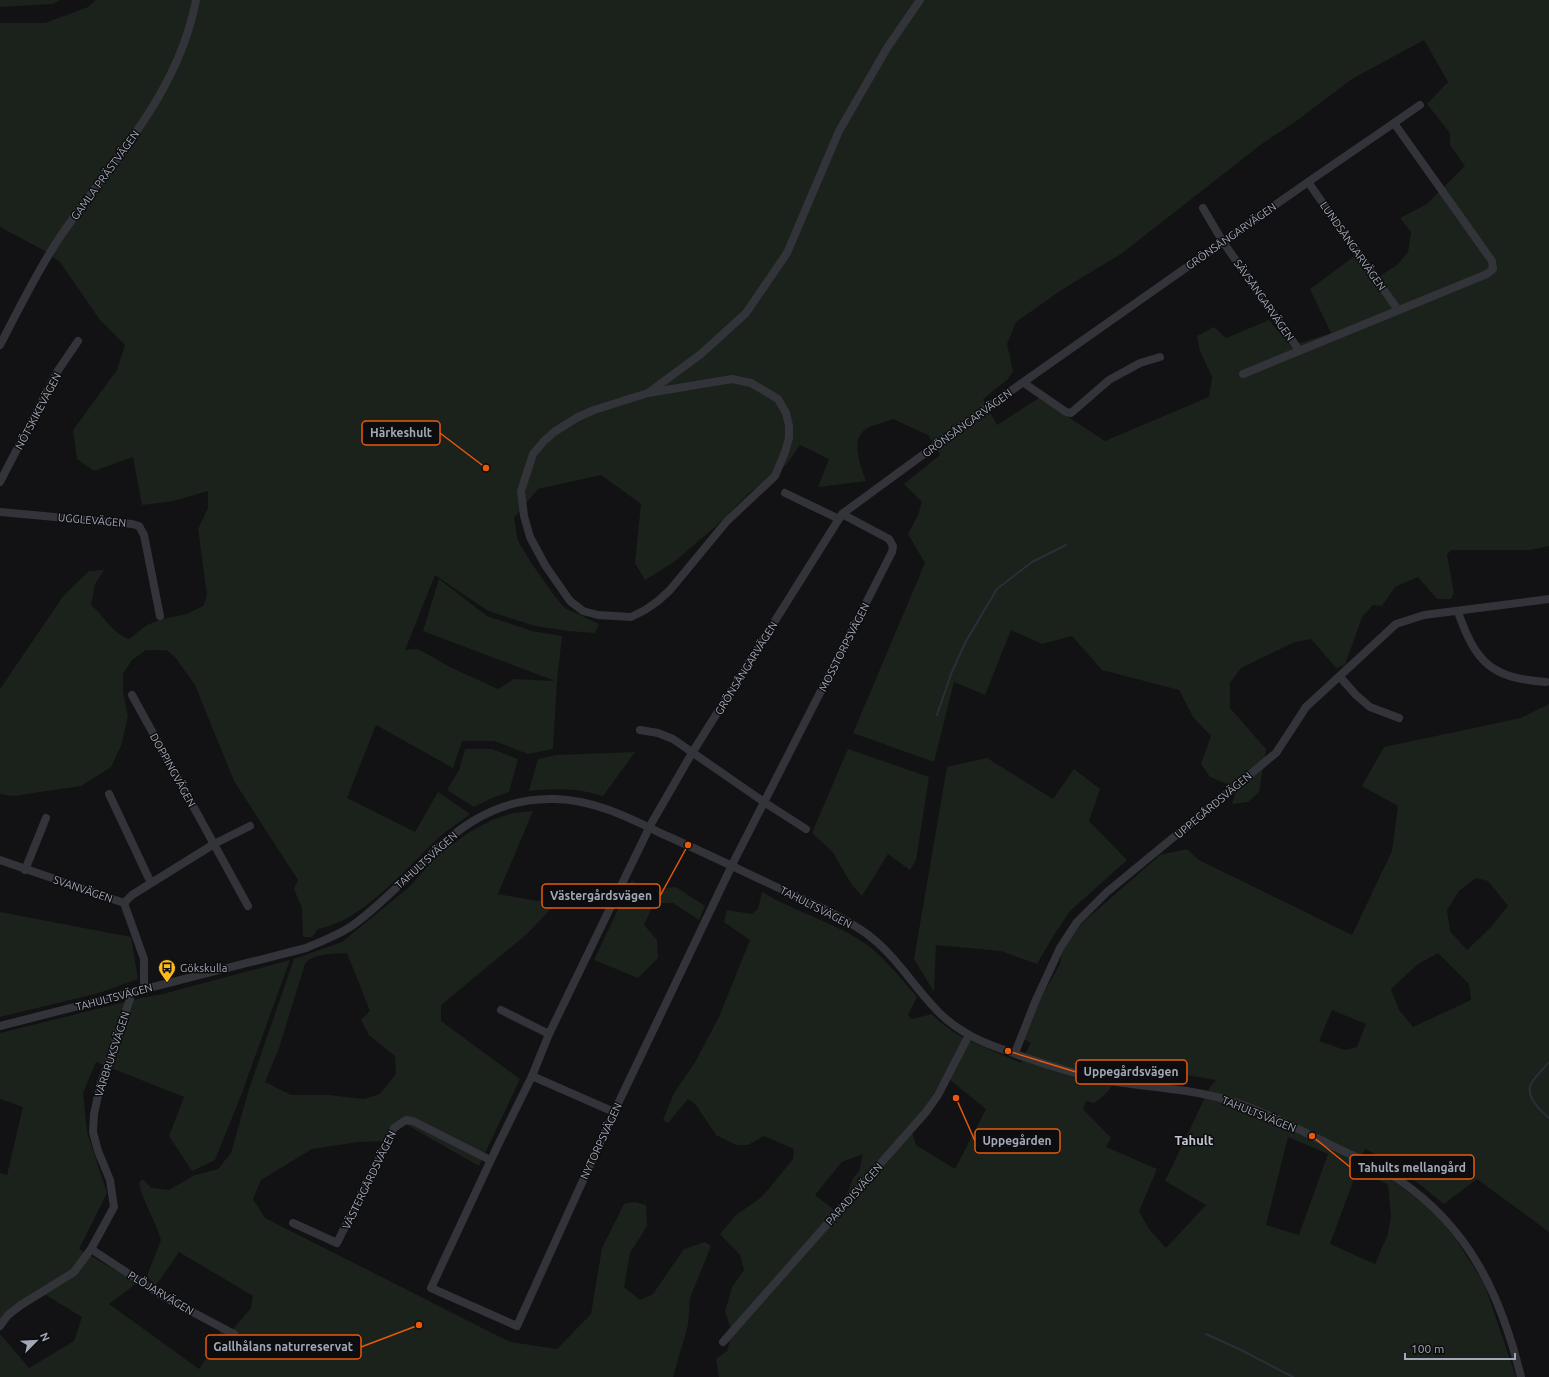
<svg xmlns="http://www.w3.org/2000/svg" width="1549" height="1377" font-family="Ubuntu,sans-serif">
<rect width="100%" height="100%" fill="#121214"/>
<g fill="#1a221b" fill-rule="evenodd">
<polygon points="0,0 61,0 52,4 0,7"/>
<path d="M96 0H1549V546L1530 550H1451L1447 555 1454 593 1451 599H1437L1418 577 1395 587 1382 606 1373 605 1362 617 1345 665 1336 668 1311 639 1295 642 1241 668 1230 683V708L1266 749 1259 792 1248 802 1232 804 1237 788 1210 777 1201 764 1211 736 1193 717 1179 690 1102 670 1072 636 1042 644 1011 630 985 695 954 682 934 762 853 733 925 563 908 534 918 515 922 502 904 484 940 455 928 435 893 419C885 422 877 424 869 427 848 437 861 466 866 481L818 487 829 459 800 445 786 465 749 493 715 527 674 562 645 580 635 563 641 504 601 475 538 489 514 518 518 541 532 564 556 598 565 608 599 624 595 633 568 631 535 626 488 611 435 575 405 650 418 649 452 668 498 689 514 679 555 681 423 631 439 579 487 616 532 631 562 636 557 681 553 749 528 754 494 741H462L453 768 376 725 347 798 415 832 438 792 470 814C459 823 446 830 436 840 405 870 362 921 318 929L312 937H303L302 908 294 889 298 880 234 781 195 685 175 657 166 650H146L132 660 123 674V692L128 717 121 746 111 767 81 786 13 796 0 794V689L64 595 89 571 104 570 95 584 91 605C104 616 112 633 129 639L147 625 162 619 187 614 203 606 207 595 198 529 208 508V491L174 501 142 505 133 457 94 471 77 459 73 430 117 370 125 345 100 320 60 262 45 251 0 227V23H45L88 7ZM1424 40 1448 82 1427 104 1450 133V145L1465 166 1427 204 1400 218 1411 232 1408 252 1397 265 1372 281 1356 255 1310 289 1331 333 1291 346 1269 320 1226 338 1214 327 1197 336 1200 351 1212 377 1209 397 1105 441 1039 398 997 425 983 399 1008 379 1013 371 1007 344 1016 322 1063 289 1121 254 1263 143 1295 122 1352 79Z"/>
<path d="M1549 704V1232L1477 1179 1444 1204 1394 1164 1365 1149 1330 1244 1375 1264 1388 1234 1391 1216 1388 1185 1372 1176 1368 1168 1390 1179 1425 1204 1440 1219 1457 1241 1484 1283 1516 1377H719L716 1359 727 1351 732 1332 725 1312 732 1287 744 1270 740 1255 720 1234 736 1215 759 1199 767 1191 793 1159 794 1149 764 1136 748 1145H736L716 1135 696 1105 688 1099 668 1123 663 1120 674 1093 694 1064 719 1017 750 940 724 922 727 910 752 914 758 909 762 892C796 913 847 926 876 952 890 965 904 982 917 997L908 1015 912 1019 932 1014C956 1040 990 1048 1021 1063L1031 1043 1023 1039 1039 1002 1060 964 1062 951 1081 924 1160 855 1187 849 1199 860 1352 935 1392 851 1398 806 1362 786 1384 747 1521 718ZM1476 878 1488 881 1508 906 1490 928 1467 950 1450 931 1447 910 1459 891ZM1438 953 1469 984 1471 1000 1413 1027 1399 1010 1391 989 1418 964ZM1332 1010 1366 1024 1357 1047 1345 1050 1319 1041ZM1121 1064 1216 1080 1210 1087 1165 1181 1206 1205 1166 1248 1149 1229 1139 1211 1157 1169 1106 1147 1111 1138 1083 1109 1086 1101 1094 1103C1110 1092 1116 1083 1121 1064ZM945 1076 986 1109 955 1169 916 1145 911 1129ZM1288 1137 1328 1154 1299 1235 1266 1225ZM863 1154 859 1171 853 1178 842 1208 849 1206 841 1215 815 1195 842 1162Z"/>
<polygon points="465,749 492,749 518,759 509,792 492,798 474,807 447,790 459,770"/>
<polygon points="848,749 929,777 916,860 910,870 888,854 862,896 852,885 832,851 812,833"/>
<path d="M635 752 603 796C578 788 555 788 529 791L538 759 557 755Z"/>
<polygon points="987,758 1053,799 1074,769 1100,789 1089,821 1127,860 1070,911 1054,935 1037,964 1001,951 936,945 934,992 914,959 947,767"/>
<path d="M533 811 498 894 537 901 558 895H564L527 934 441 1005V1021L520 1079 479 1166 402 1122 390 1141 358 1142 312 1149 261 1180 253 1199 265 1218 500 1337 511 1342 557 1349 591 1314 602 1248 624 1204 635 1202 646 1205 647 1226 630 1253 624 1287 640 1300 653 1294 684 1249 705 1242 711 1246 690 1298 688 1325 673 1377H0V1334L29 1368 74 1341 82 1317 46 1295 31 1299 0 1328V1173L7 1175 23 1107 0 1099V1033L141 998 163 994 290 960 240 1098 215 1160 192 1171 169 1136 184 1097 96 1062 83 1093 87 1132 107 1193 79 1249 137 1283 109 1304 199 1369 218 1341 220 1330 233 1329 251 1308 253 1296 179 1252 155 1287 147 1276 161 1240C155 1220 144 1204 139 1183L141 1180H144L151 1188 169 1190 195 1175 218 1169 231 1153 249 1089 294 959 342 942 408 888 439 854 468 833 492 820 513 813ZM347 953 370 1011 361 1020 369 1035 395 1056 396 1074 380 1094 364 1099 329 1095H291L265 1082 279 1048 305 964C312 953 335 954 347 953Z"/>
<polygon points="632,880 639,888 636,898 645,902 662,888 676,887 705,906 699,920 673,903 654,903 644,925 657,940 658,958 638,978 594,960"/>
<polygon points="0,912 131,937 138,979 99,993 0,1017"/>
</g>
<g fill="none" stroke-linecap="round" stroke-linejoin="round">
<g stroke="#273039" stroke-width="2">
<polyline points="937,715 951,674 966,641 997,589 1032,562 1066,545"/>
<path d="M1548 1063C1544 1068 1533 1079 1531 1084 1525 1097 1541 1111 1549 1118"/>
<polyline points="1206,1334 1241,1350 1293,1377"/>
</g>
<g stroke="#333439" stroke-width="8">
<polyline points="1394,123 1420,105"/>
<polyline points="1308,182 1398,310"/>
<polyline points="1203,208 1223,242 1299,350"/>
<path d="M0 345C19 309 37 271 60 237 112 160 178 95 196 0"/>
<polyline points="1024,383 1066,412 1071,413 1109,380 1140,363 1160,357"/>
<polyline points="648,393 732,379 751,383 778,399 786,413 789,426 789,438 785,452 775,476 727,521 670,590 658,601 645,610 631,617 598,615 583,611 570,601 545,565 530,537 524,516 521,491 533,454 544,441 554,432 578,417 594,410 648,393 701,354 746,313 787,253 839,131 887,48 920,0"/>
<polyline points="0,482 57,372 78,341"/>
<polyline points="785,493 839,519"/>
<polyline points="0,512 132,524 139,526 144,535 160,616"/>
<polyline points="842,514 889,539 893,546 892,552 734,861 614,1112 517,1326 431,1288 496,1149 532,1076 549,1034 651,824 692,753 842,514 995,402 1308,182 1394,123 1492,261 1493,269 1487,274 1243,374"/>
<path d="M1458 612C1476 663 1491 678 1546 682"/>
<polyline points="1340,677 1356,695 1370,707 1399,718"/>
<polyline points="132,695 248,906"/>
<polyline points="640,730 658,733 673,739 764,802 806,829"/>
<polyline points="109,794 151,883"/>
<polyline points="0,860 124,903 144,959 144,989"/>
<polyline points="25,870 46,818"/>
<polyline points="124,903 132,895 214,844 250,826"/>
<polyline points="501,1010 549,1034"/>
<path d="M0 1026 306 948C322 941 339 935 353 925 420 877 460 796 555 799 596 800 631 819 667 836 701 851 734 867 768 883 801 899 838 913 867 934 894 954 910 981 932 1005 943 1018 958 1029 973 1037 988 1045 1005 1050 1021 1056 1047 1065 1073 1073 1100 1079 1134 1086 1169 1087 1203 1094 1246 1102 1287 1124 1327 1143 1350 1155 1377 1165 1399 1180 1470 1228 1501 1296 1521 1377"/>
<polyline points="1015,1053 1035,1002 1060,948 1077,922 1107,892 1276,753 1306,707 1396,624 1424,615 1549,599"/>
<polyline points="532,1076 614,1112"/>
<polyline points="293,1223 337,1243 394,1128 406,1120 413,1121 490,1160"/>
<polyline points="91,1249 164,1297 234,1334"/>
<polyline points="0,1326 8,1315 21,1305 74,1272 91,1249 114,1207 110,1180 98,1151 93,1132 94,1114 100,1086 130,999 129,993"/>
<polyline points="723,1342 926,1112 938,1095 969,1035"/>
</g>
</g>
<defs>
<symbol id="bus-pin" viewBox="-11 -11 22 30"><path d="M0 17L-7.5 6A9.5 9.5 0 1 1 7.5 6Z" fill="#ffba1f" stroke="#0d0d0f"/><path d="M-5-6H5V4H4V6H2V4H-2V6H-4V4H-5ZM-3.5-4V0h7V-4ZM-3.5 1.2v1.5H-2V1.2ZM2 1.2v1.5H3.5V1.2Z" fill="#111"/></symbol>
</defs>
<g fill-rule="evenodd">
<use href="#bus-pin" x="157" y="958" width="20" height="27"/>
</g>
<g text-anchor="middle" dominant-baseline="central" stroke-width="3" stroke-linejoin="round" paint-order="stroke">
<g font-size="11" fill="#a2a8b6" stroke="#0d0d0f">
<text transform="translate(105 175) rotate(-54)">GAMLA PRÄSTVÄGEN</text>
<text transform="translate(1231 236) rotate(-35)">GRÖNSÅNGARVÄGEN</text>
<text transform="translate(1353 246) rotate(55)">LUNDSÅNGARVÄGEN</text>
<text transform="translate(1264 300) rotate(55)">SÄVSÅNGARVÄGEN</text>
<text transform="translate(38 411) rotate(-62)">NÖTSKIKEVÄGEN</text>
<text transform="translate(967 423) rotate(-36)">GRÖNSÅNGARVÄGEN</text>
<text transform="translate(92 520) rotate(5)">UGGLEVÄGEN</text>
<text transform="translate(844 647) rotate(-63)">MOSSTORPSVÄGEN</text>
<text transform="translate(746 668) rotate(-58)">GRÖNSÅNGARVÄGEN</text>
<text transform="translate(173 770) rotate(61)">DOPPINGVÄGEN</text>
<text transform="translate(1213 805) rotate(-40)">UPPEGÅRDSVÄGEN</text>
<text transform="translate(426 860) rotate(-42)">TAHULTSVÄGEN</text>
<text transform="translate(83 889) rotate(19)">SVANVÄGEN</text>
<text transform="translate(816 907) rotate(27)">TAHULTSVÄGEN</text>
<text transform="translate(114 997) rotate(-15)">TAHULTSVÄGEN</text>
<text transform="translate(112 1054) rotate(-72)">VÅRBRUKSVÄGEN</text>
<text transform="translate(1259 1114) rotate(22)">TAHULTSVÄGEN</text>
<text transform="translate(601 1141) rotate(-65)">NYTORPSVÄGEN</text>
<text transform="translate(369 1180) rotate(-64)">VÄSTERGÅRDSVÄGEN</text>
<text transform="translate(854 1194) rotate(-48)">PARADISVÄGEN</text>
<text transform="translate(161 1293) rotate(31)">PLÖJARVÄGEN</text>
</g>
<g font-size="11" fill="#a2a8b6" stroke="#0d0d0f" text-anchor="start">
<text x="180" y="968">Gökskulla</text>
</g>
<g font-size="13" font-weight="bold" fill="#c4c7d1" stroke="#0d0d0f">
<text x="1194" y="1140">Tahult</text>
</g>
</g>
<path fill="none" stroke="#e8590c" stroke-width="1.5" d="M486 468L440 433M688 845L660 896M1008 1051L1076 1072M956 1098L975 1141M1312 1136L1350 1167M419 1325L361 1347"/>
<g fill="#e8590c" stroke="#0d0d0f" stroke-width="1.5">
<circle cx="486" cy="468" r="4"/>
<circle cx="688" cy="845" r="4"/>
<circle cx="1008" cy="1051" r="4"/>
<circle cx="956" cy="1098" r="4"/>
<circle cx="1312" cy="1136" r="4"/>
<circle cx="419" cy="1325" r="4"/>
</g>
<g fill="#0d0d0f" stroke="#e8590c" stroke-width="1.5">
<rect x="362" y="421" width="78" height="24" rx="4"/>
<rect x="542" y="884" width="118" height="24" rx="4"/>
<rect x="1076" y="1060" width="111" height="24" rx="4"/>
<rect x="975" y="1129" width="85" height="24" rx="4"/>
<rect x="1350" y="1155" width="124" height="24" rx="4"/>
<rect x="206" y="1335" width="155" height="24" rx="4"/>
</g>
<g font-size="12" text-anchor="middle" font-weight="bold" fill="#a2a8b6">
<text x="401" y="437">Härkeshult</text>
<text x="601" y="900">Västergårdsvägen</text>
<text x="1131" y="1076">Uppegårdsvägen</text>
<text x="1017" y="1145">Uppegården</text>
<text x="1412" y="1172">Tahults mellangård</text>
<text x="283" y="1351">Gallhålans naturreservat</text>
</g>
<g transform="translate(36 1341) rotate(66)" stroke="#0d0d0f" stroke-width="3" paint-order="stroke">
<path d="M0-3L7 15L0 10L-7 15Z" fill="#a2a8b6"/>
<text y="-6" font-size="11" font-weight="bold" text-anchor="middle" fill="#a2a8b6">N</text>
</g>
<path d="M1405 1353v6h110v-6" fill="none" stroke="#a2a8b6" stroke-width="2"/>
<text x="1411" y="1353" font-size="12" fill="#a2a8b6" stroke="#0d0d0f" stroke-width="3" paint-order="stroke">100 m</text>
</svg>
